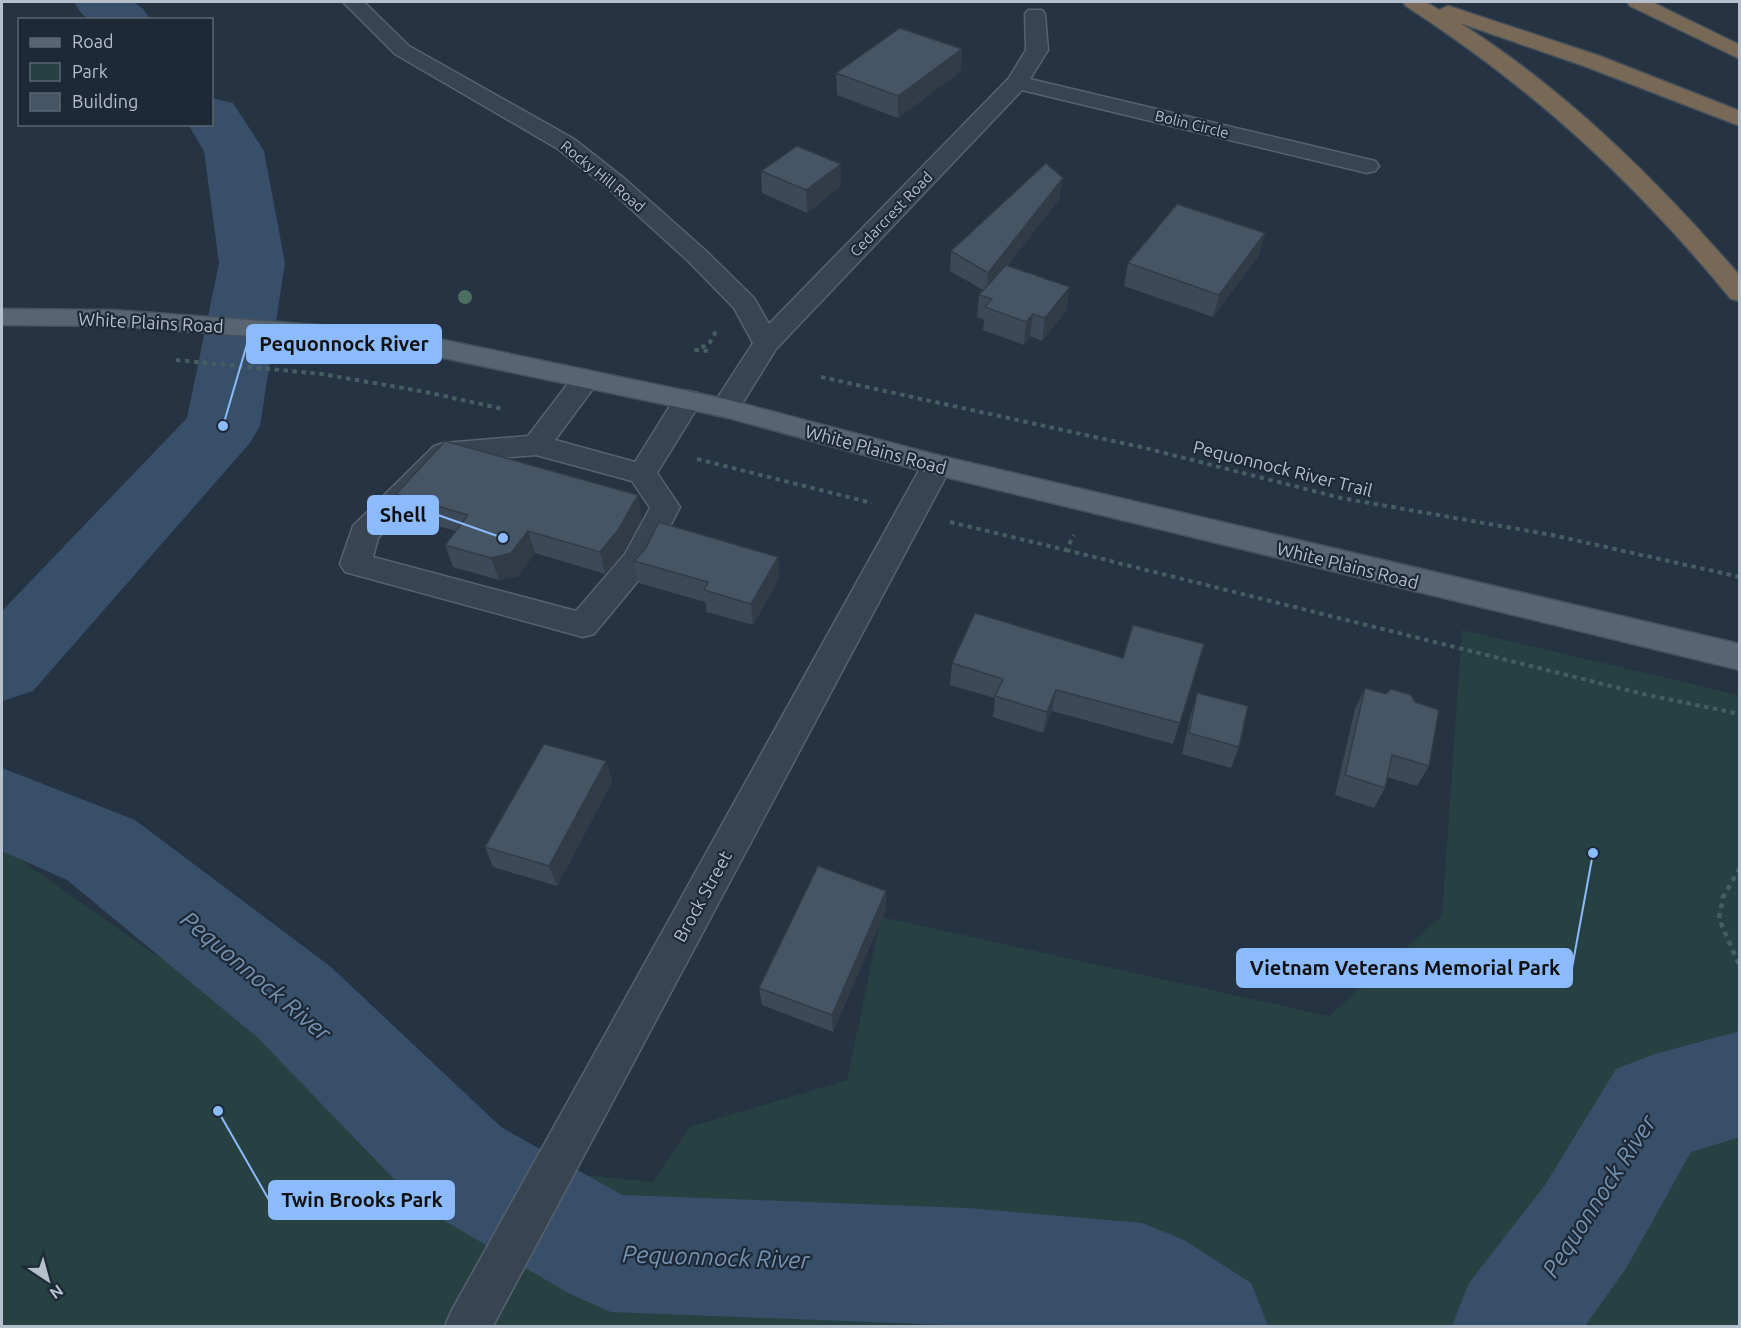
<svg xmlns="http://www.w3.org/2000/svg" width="1741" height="1328" font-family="Ubuntu,sans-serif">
<rect width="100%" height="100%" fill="#253342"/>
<polygon fill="#274143" points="1462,630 1739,695 1739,1326 2,1326 2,847 154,954 356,1055 513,1168 653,1182 690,1127 847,1080 881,917 1329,1016 1442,916"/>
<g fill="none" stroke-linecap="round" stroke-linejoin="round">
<g fill="#384f6a" fill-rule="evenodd">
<polygon points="74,2 134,2 143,9 151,20 89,20 81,13"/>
<polygon points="212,98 233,103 264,151 285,263 260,426 249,444 33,691 2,701 2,611 187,418 219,263 204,151 188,124 212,124"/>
<polygon points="2,768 135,820 331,967 501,1127 622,1195 967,1208 1142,1223 1184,1240 1251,1283 1268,1326 974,1326 611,1312 570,1294 421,1207 257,1037 67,880 2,851"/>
<polygon points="1740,1031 1740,1137 1691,1152 1627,1267 1585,1326 1452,1326 1469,1283 1545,1185 1616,1069 1655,1054"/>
</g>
<defs>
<g id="minor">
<polygon points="343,2 364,2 409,46 574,139 625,179 705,250 754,298 769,324 1009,78 1026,50 1025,14 1028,10 1042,10 1045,14 1048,50 1030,79 1375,161 1379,166 1375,171 1367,173 1022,90 776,349 735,415 725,417 715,415 711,408 753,343 734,308 687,260 609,189 558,149 395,54"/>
<path d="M586 370 596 373 600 379 555 440 635 462 678 393 688 391 698 393 702 400 657 473 680 507 647 570 594 634 583 637 345 572 340 564 353 526 434 446 444 443 528 436 576 373ZM536 455 632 481 650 508 625 554 576 611 373 557 378 538 452 462Z"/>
<polygon points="937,455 947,458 952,465 493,1326 445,1326 452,1310 922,465 927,458"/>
</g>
<polygon id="major" points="2,309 114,310 344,327 444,340 725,399 937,455 1740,644 1740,670 937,475 725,417 444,358 344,343 114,326 2,325"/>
<g id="highway">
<path d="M1403 2H1426L1439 10 1448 6 1455 8 1600 56 1740 111V126L1584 66 1460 23C1566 90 1658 181 1740 276V301L1731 299C1634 181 1534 89 1406 6Z"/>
<polygon points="1627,2 1652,2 1740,45 1740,59 1630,6"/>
</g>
</defs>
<use href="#minor" stroke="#57626f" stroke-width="3"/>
<use href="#major" stroke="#46505e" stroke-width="3"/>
<use href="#highway" stroke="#444f5c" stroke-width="3"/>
<g stroke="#455e60" stroke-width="4" stroke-dasharray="4.5 4.5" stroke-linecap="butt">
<polyline points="708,351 696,350 709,344 716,331"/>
<polyline points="176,360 322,374 426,392 503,409"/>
<polyline points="821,377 1145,448 1341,498 1552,535 1740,577"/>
<polyline points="697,459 872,503"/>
<polyline points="950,522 1066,550 1074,535"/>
<polyline points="1066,550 1643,694 1740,714"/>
</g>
<polyline stroke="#455e60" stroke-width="4.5" stroke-dasharray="5 5" stroke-linecap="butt" points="1740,868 1723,897 1719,919 1740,967"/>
<use href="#minor" fill="#394452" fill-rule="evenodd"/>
<use href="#major" fill="#576472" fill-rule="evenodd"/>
<use href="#highway" fill="#786956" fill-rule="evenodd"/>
</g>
<circle fill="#4c6e5f" cx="465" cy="297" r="7"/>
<g fill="#3c4958">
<polygon points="962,49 961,71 898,118 837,95 836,73"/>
<polygon points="841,164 841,186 807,213 762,193 761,171"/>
<polygon points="1060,198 1008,265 1067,310 1042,341 1030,336 1024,345 983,330 984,320 977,317 979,295 983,290 950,271 951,251"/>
<polygon points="1259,255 1213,317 1124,286 1128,263"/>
<polygon points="396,494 642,518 623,553 605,574 535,553 518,576 499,580 453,567 445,545 455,531 405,516"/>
<polygon points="778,557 779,579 753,625 707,612 705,602 639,583 634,561"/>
<polygon points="1204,644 1173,744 1052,711 1043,733 993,717 995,698 950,685 952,663 1123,658"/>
<polygon points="1365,688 1429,766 1417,786 1387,777 1385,788 1374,808 1335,795 1355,709"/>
<polygon points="1197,693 1239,747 1231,768 1182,754 1191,714"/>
<polygon points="606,761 612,782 557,886 493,867 485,847"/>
<polygon points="886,891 886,909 833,1032 762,1005 759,988"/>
</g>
<g fill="#313c47">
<polygon points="962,49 961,71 898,118 898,96"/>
<polygon points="841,164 841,186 807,213 806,190"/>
<polygon points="1063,178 1060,198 987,293 988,273"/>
<polygon points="1265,233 1259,255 1213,317 1219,295"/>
<polygon points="1070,287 1067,310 1042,341 1045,318"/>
<polygon points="1033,314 1030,336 1024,345 1026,322"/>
<polygon points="638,495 642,518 623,553 605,574 600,552"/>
<polygon points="528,531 535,553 518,576 499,580 491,558"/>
<polygon points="778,557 779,579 753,625 751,604"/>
<polygon points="1056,690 1052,711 1043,733 1047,712"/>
<polygon points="606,761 612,782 557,886 549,866"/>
<polygon points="886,891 886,909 833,1032 832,1015"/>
</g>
<g fill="#465566" stroke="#313c47" stroke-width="1.5">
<polygon points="900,28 962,49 898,96 836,73"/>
<polygon points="797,146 841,164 806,190 761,171"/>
<polygon points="1046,163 1063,178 988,273 951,251"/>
<polygon points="1177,204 1265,233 1219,295 1128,263"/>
<polygon points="1006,265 1070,287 1045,318 1033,314 1026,322 985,307 992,299 979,295"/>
<polygon points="445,441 638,495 618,530 600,552 528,531 511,553 491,558 445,545 468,515 396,494"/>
<polygon points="659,522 778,557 751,604 704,590 708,582 634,561 645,549"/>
<polygon points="975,613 1123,658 1133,625 1204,644 1180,723 1056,690 1047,712 995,696 1003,679 952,663"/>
<polygon points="1365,688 1386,694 1391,689 1411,695 1415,702 1439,710 1429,766 1392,755 1385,788 1345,775"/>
<polygon points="1197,693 1248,706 1239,747 1189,733"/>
<polygon points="544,744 606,761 549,866 485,847"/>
<polygon points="818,866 886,891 832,1015 759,988"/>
</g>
<g text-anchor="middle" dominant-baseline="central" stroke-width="4.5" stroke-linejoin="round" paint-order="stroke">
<g font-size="15" fill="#b6bfcc" stroke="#1e2937">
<text transform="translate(1192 124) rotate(14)">Bolin Circle</text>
<text transform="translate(603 176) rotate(39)">Rocky Hill Road</text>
<text transform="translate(891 214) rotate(-46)">Cedarcrest Road</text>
</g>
<g font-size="18" fill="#b6bfcc" stroke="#1e2937">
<text transform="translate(151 322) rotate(3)">White Plains Road</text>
<text transform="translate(876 449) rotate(15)">White Plains Road</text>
<text transform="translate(1283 468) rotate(14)">Pequonnock River Trail</text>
<text transform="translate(1348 565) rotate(14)">White Plains Road</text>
<text transform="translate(702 896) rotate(-61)">Brock Street</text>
</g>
<g font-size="24" font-style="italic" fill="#7591b0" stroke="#1e2937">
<text transform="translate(256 976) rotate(40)">Pequonnock River</text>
<text transform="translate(1599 1196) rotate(-57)">Pequonnock River</text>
<text transform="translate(716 1257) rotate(2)">Pequonnock River</text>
</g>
</g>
<path fill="none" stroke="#8bbbfc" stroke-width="2" d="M223 426L247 344M503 538L438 515M1593 853L1572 968M218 1111L269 1200"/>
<g fill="#8bbbfc" stroke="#1e2937" stroke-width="2">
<circle cx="223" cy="426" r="6"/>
<circle cx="503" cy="538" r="6"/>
<circle cx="1593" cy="853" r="6"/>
<circle cx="218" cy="1111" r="6"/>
</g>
<g fill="#8bbbfc" stroke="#8bbbfc" stroke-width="2">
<rect x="247" y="325" width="194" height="38" rx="6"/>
<rect x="368" y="496" width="70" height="38" rx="6"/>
<rect x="1237" y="949" width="335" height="38" rx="6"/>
<rect x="269" y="1181" width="185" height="38" rx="6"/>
</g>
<g font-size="20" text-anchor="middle" font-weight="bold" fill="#111">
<text x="344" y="351">Pequonnock River</text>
<text x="403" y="522">Shell</text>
<text x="1405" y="975">Vietnam Veterans Memorial Park</text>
<text x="362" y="1207">Twin Brooks Park</text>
</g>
<rect width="1741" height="1328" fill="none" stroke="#b6bfcc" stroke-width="6"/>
<rect x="18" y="18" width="195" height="108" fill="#1e2937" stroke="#5b6573" stroke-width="1.5"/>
<rect x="30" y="38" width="30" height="9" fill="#576472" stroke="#5b6573" stroke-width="1.5"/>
<text x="72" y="48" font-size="18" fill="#b6bfcc">Road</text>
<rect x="30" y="63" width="30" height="18" fill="#274143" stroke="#5b6573" stroke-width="1.5"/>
<text x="72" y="78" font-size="18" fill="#b6bfcc">Park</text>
<rect x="30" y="93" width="30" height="18" fill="#465566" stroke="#5b6573" stroke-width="1.5"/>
<text x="72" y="108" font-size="18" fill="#b6bfcc">Building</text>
<g transform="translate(48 1280) rotate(144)" stroke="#1e2937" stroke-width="4.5" paint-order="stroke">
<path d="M0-4.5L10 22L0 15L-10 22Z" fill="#b6bfcc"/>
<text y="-9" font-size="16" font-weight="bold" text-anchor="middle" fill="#b6bfcc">N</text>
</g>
</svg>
